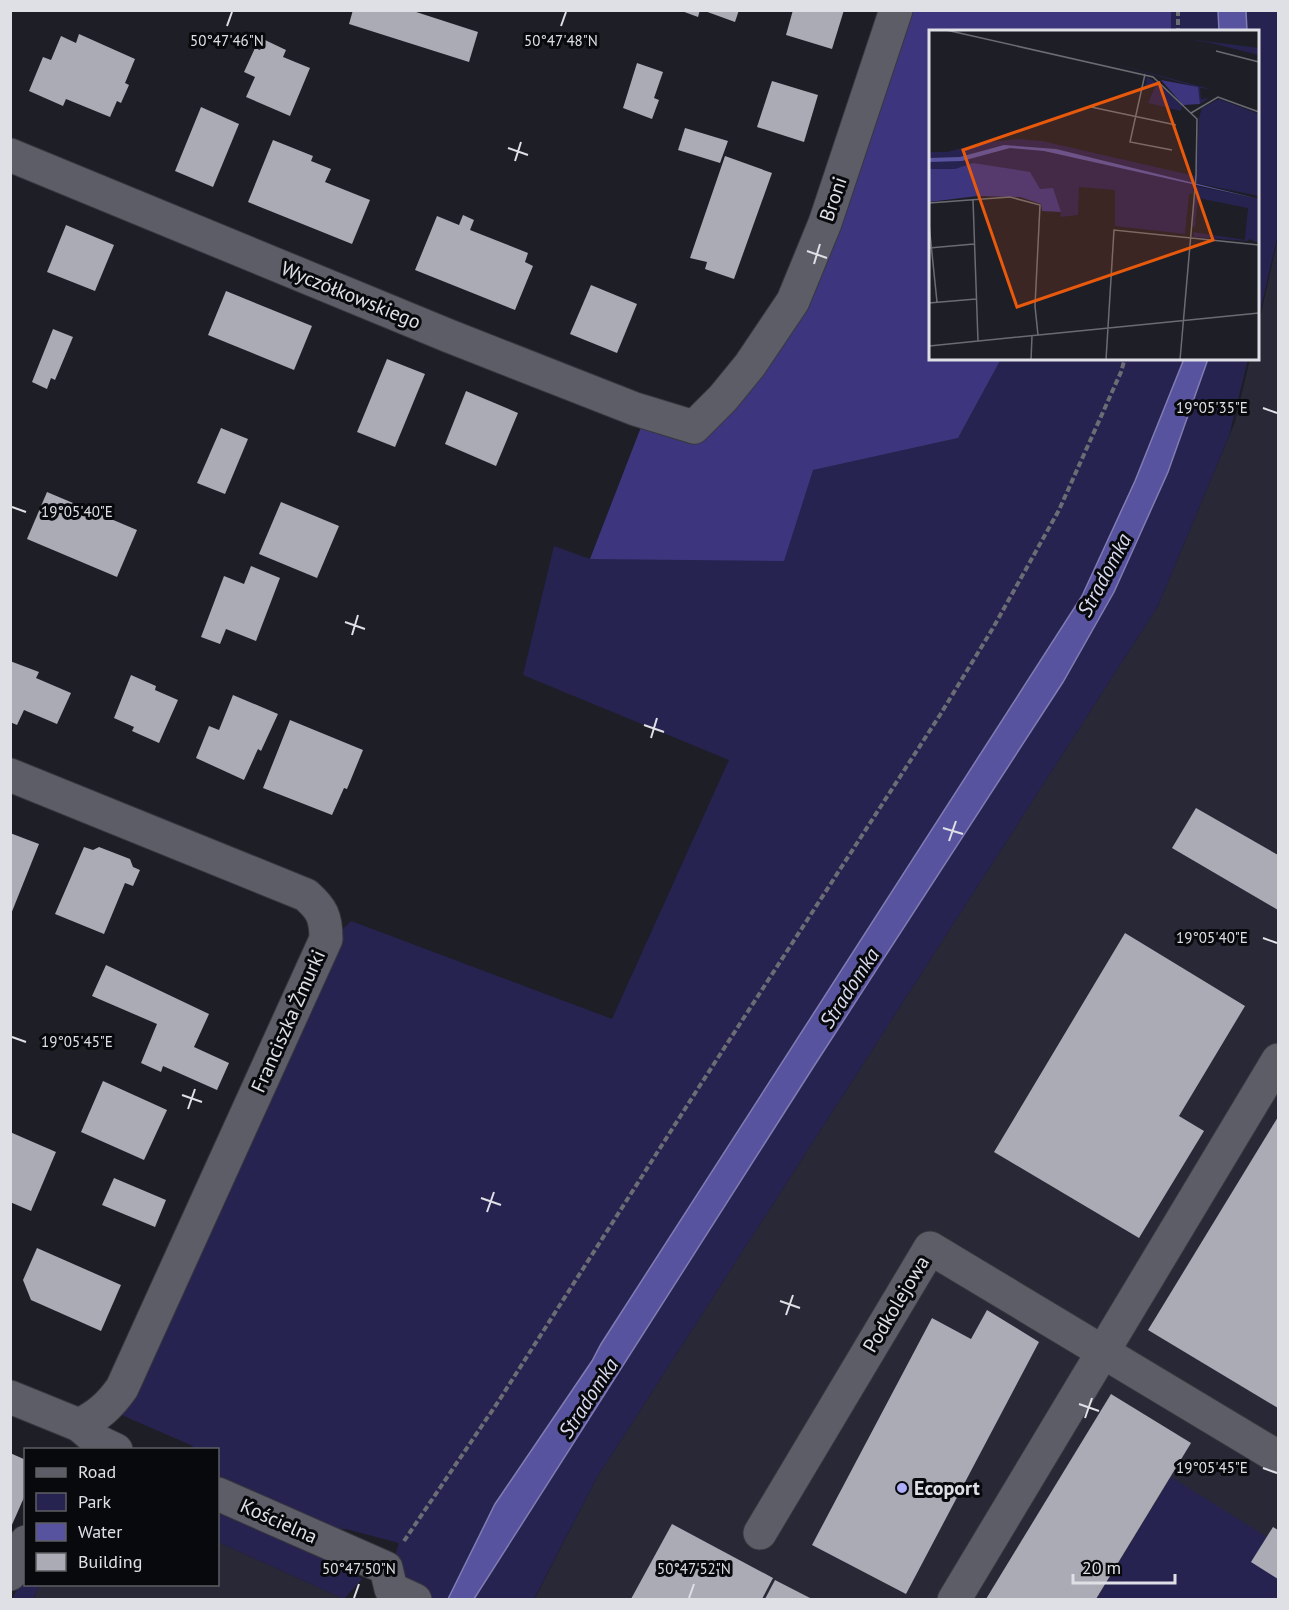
<svg xmlns="http://www.w3.org/2000/svg" width="1289" height="1610" font-family="'PT Sans',sans-serif">
<rect width="100%" height="100%" fill="#1e1e27"/>
<g fill="#282836">
<polygon points="1278,237 1278,1599 534,1600 596,1479 1158,606 1235,422 1250,359 1258,358 1258,327"/>
<polygon points="218,1542 344,1599 33,1600 40,1585 218,1584"/>
</g>
<g fill="#272350">
<polygon points="1171,11 1278,11 1278,234 1258,320 1258,32 1171,31"/>
<polygon points="1001,359 1248,359 1229,436 1158,606 596,1479 534,1599 431,1599 392,1576 400,1559 395,1556 399,1543 346,1529 334,1529 218,1478 218,1450 192,1449 193,1446 117,1413 341,931 351,921 612,1019 729,760 523,675 554,546 590,559 812,470 958,438"/>
<polygon points="1171,1477 1267,1537 1252,1562 1278,1579 1278,1599 1096,1600"/>
<polygon points="218,1512 331,1561 362,1579 344,1599 218,1542"/>
<polygon points="25,1572 26,1584 40,1585 33,1599 12,1600"/>
</g>
<polygon fill="#3d367e" points="909,11 1171,11 1171,31 930,32 930,358 1001,359 958,438 813,470 784,561 590,559 643,422 700,440 758,366"/>
<g fill="#58539e" stroke="#807db4" stroke-width="1.5">
<polygon points="1218,11 1246,11 1247,31 1219,31"/>
<polygon points="1184,359 1208,359 1168,472 1114,592 1063,682 814,1066 474,1599 448,1599 495,1504 592,1361 601,1344 1082,596 1135,481"/>
</g>
<g fill="#ababb6">
<polygon points="353,10 410,10 478,32 469,62 349,24"/>
<polygon points="679,10 700,10 698,17"/>
<polygon points="702,10 739,10 735,22"/>
<polygon points="793,10 844,10 832,49 786,35"/>
<polygon points="79,34 135,59 125,83 129,85 121,103 117,101 110,117 66,99 63,106 29,91 43,57 51,60 61,36 76,43"/>
<polygon points="265,40 286,50 283,57 310,68 290,116 246,97 255,77 244,72 255,48 260,50"/>
<polygon points="637,63 663,72 654,98 659,100 652,119 623,108"/>
<polygon points="772,81 818,95 804,142 757,127"/>
<polygon points="201,107 239,124 213,187 175,171"/>
<polygon points="685,128 728,141 720,163 678,150"/>
<polygon points="273,140 313,156 311,161 331,169 325,182 370,200 352,244 248,202"/>
<polygon points="725,156 772,173 734,279 705,269 707,262 690,258"/>
<polygon points="463,215 474,220 470,230 528,253 525,262 533,266 515,310 415,270 437,216 459,225"/>
<polygon points="66,225 114,245 95,291 47,272"/>
<polygon points="591,285 637,304 617,353 570,334"/>
<polygon points="226,291 312,326 294,370 208,335"/>
<polygon points="53,329 73,337 55,380 51,378 47,389 32,382"/>
<polygon points="387,359 425,374 395,447 357,432"/>
<polygon points="466,391 518,413 496,466 445,444"/>
<polygon points="221,428 248,439 225,494 197,483"/>
<polygon points="47,492 137,530 117,577 27,539"/>
<polygon points="281,502 339,526 317,578 259,554"/>
<polygon points="251,566 280,578 256,641 226,629 220,644 201,637 224,576 244,584"/>
<polygon points="10,661 39,672 36,678 71,693 57,724 24,710 17,725 10,722"/>
<polygon points="131,675 156,686 155,690 178,700 159,743 132,731 134,727 114,718"/>
<polygon points="233,695 278,714 261,751 258,749 244,780 196,758 209,726 219,730"/>
<polygon points="290,720 363,750 347,789 344,788 332,815 263,788"/>
<polygon points="1196,808 1278,855 1278,910 1172,848"/>
<polygon points="10,833 39,844 11,914 10,914"/>
<polygon points="84,847 93,850 99,847 130,859 133,867 140,870 133,886 125,883 104,934 55,914"/>
<polygon points="1125,933 1245,1006 1179,1116 1204,1131 1139,1238 994,1152"/>
<polygon points="106,965 209,1014 194,1047 229,1063 217,1090 163,1066 161,1072 141,1063 157,1024 92,996"/>
<polygon points="103,1081 167,1110 144,1160 81,1132"/>
<polygon points="1278,1117 1278,1408 1148,1330"/>
<polygon points="10,1132 56,1152 31,1211 10,1202"/>
<polygon points="114,1178 166,1200 155,1227 102,1205"/>
<polygon points="37,1248 121,1285 101,1331 31,1300 23,1280"/>
<polygon points="987,1310 1039,1342 906,1594 812,1545 932,1318 971,1339"/>
<polygon points="1111,1394 1191,1443 1096,1599 986,1599"/>
<polygon points="10,1453 26,1460 26,1493 11,1527"/>
<polygon points="672,1524 773,1578 762,1599 631,1599"/>
<polygon points="1273,1527 1278,1530 1278,1579 1251,1562"/>
<polygon points="775,1580 812,1599 765,1599"/>
</g>
<g fill="none" stroke-linecap="round" stroke-linejoin="round">
<defs>
<g id="minor">
<polyline points="10,155 449,336 635,409 694,427 723,398 750,365 793,301 825,223 896,10"/>
<path d="M10 775 306 895C322 909 326 917 326 939L122 1388C110 1405 98 1416 79 1425"/>
<polyline points="10,1397 79,1425 99,1442 116,1450"/>
<polyline points="218,1494 386,1568 391,1589 415,1600"/>
<polyline points="760,1533 930,1248 1278,1457"/>
<polyline points="10,1574 26,1542"/>
<polyline points="954,1600 1278,1060"/>
</g>
</defs>
<use href="#minor" stroke="#37383e" stroke-width="35"/>
<g stroke="#6b6c74" stroke-width="4" stroke-dasharray="6 3" stroke-linecap="butt">
<polyline points="1178,10 1178,32"/>
<polyline points="404,1541 498,1402 699,1087 940,715 993,628 1059,510 1121,372 1125,358"/>
</g>
<use href="#minor" stroke="#5d5d67" stroke-width="33"/>
</g>
<path fill="none" stroke="#dfe0e6" stroke-width="2" d="M227 26 232 12M561 26 566 12M508 148 528 155M515 161 521 142M807 251 827 258M814 264 820 244M1263 408 1277 413M12 507 26 512M345 622 365 629M352 635 358 615M644 725 664 732M651 738 657 718M943 828 963 834M949 841 956 821M1263 938 1277 943M12 1037 26 1042M182 1095 202 1102M188 1109 195 1089M481 1198 501 1205M487 1212 494 1192M780 1301 800 1308M786 1315 793 1295M1079 1404 1099 1411M1085 1418 1092 1398M1263 1468 1277 1473M354 1598 359 1584M689 1598 694 1584"/>
<circle fill="#aeaefa" stroke="#08090c" stroke-width="2" cx="902" cy="1488" r="6"/>
<g text-anchor="middle" dominant-baseline="central" stroke-width="6" stroke-linejoin="round" paint-order="stroke">
<g font-size="20" fill="#dfe0e6" stroke="#08090c">
<text transform="translate(833 199) rotate(-71)">Broni</text>
<text transform="translate(351 295) rotate(22)">Wyczółkowskiego</text>
<text transform="translate(288 1021) rotate(-66)">Franciszka Żmurki</text>
<text transform="translate(896 1304) rotate(-59)">Podkolejowa</text>
<text transform="translate(279 1521) rotate(24)">Kościelna</text>
</g>
<g font-size="20" font-weight="bold" fill="#dfe0e6" stroke="#08090c" text-anchor="start">
<text x="914" y="1488">Ecoport</text>
</g>
<g font-size="21" font-style="italic" fill="#d8d9ee" stroke="#08090c">
<text transform="translate(1104 575) rotate(-62)">Stradomka</text>
<text transform="translate(849 988) rotate(-57)">Stradomka</text>
<text transform="translate(588 1398) rotate(-57)">Stradomka</text>
</g>
</g>
<g transform="translate(929 30)">
<rect width="330" height="330" fill="#1e1e27"/>
<path d="M259 9 330 18V25L282 13ZM183 33 281 59 271 58 272 69 280 68 271 74 268 57ZM218 47 233 56 253 76 252 81 219 73 227 55 216 56ZM290 69 330 84V166L267 153 270 88 273 78ZM90 109 113 111 266 146 264 163 260 164 256 204 186 196V160L150 157 149 185 131 187 132 182 111 159 44 133 26 139H0V122H18L53 113ZM267 156 330 169V213L320 209 318 211 265 207 264 202 316 210 319 178 269 168 266 197 263 196 265 167 269 165Z" fill="#272350"/>
<path d="M232 50 269 57 271 74 254 75ZM44 133 101 142 111 159 124 158 132 182 113 181 112 174 91 167 48 166 0 172V139H26Z" fill="#3d367e"/>
<path d="M75 115 127 119 330 169 115 121 81 118 33 131 0 132V128L31 127Z" fill="#58539e"/>
<path fill="none" stroke="#6b6c73" stroke-width="1.5" d="M17 0 224 47 268 89 267 146 251 330M287 21 330 32M216 44 201 112 243 120M162 77 247 95M262 83 289 67 330 82M44 170 49 311M0 173 81 167 111 175 106 276 109 305M0 194 8 272M0 218 45 214M0 273 47 269M0 316 330 283M102 330 103 306M177 330 185 200 330 215"/>
<path fill="#e8590c" fill-opacity="0.15" stroke="#e8590c" stroke-width="3" d="M230 53 284 210 88 277 34 120Z"/>
<rect width="330" height="330" fill="none" stroke="#dfe0e6" stroke-width="3"/>
</g>
<g font-size="15" text-anchor="middle" fill="#dfe0e6" stroke="#08090c" stroke-width="6" stroke-linejoin="round" paint-order="stroke">
<text x="227" y="46">50°47'46"N</text>
<text x="561" y="46">50°47'48"N</text>
<text x="1212" y="413">19°05'35"E</text>
<text x="77" y="517">19°05'40"E</text>
<text x="1212" y="943">19°05'40"E</text>
<text x="77" y="1047">19°05'45"E</text>
<text x="1212" y="1473">19°05'45"E</text>
<text x="359" y="1574">50°47'50"N</text>
<text x="694" y="1574">50°47'52"N</text>
</g>
<rect width="1289" height="1610" fill="none" stroke="#dfe0e6" stroke-width="24"/>
<rect x="24" y="1448" width="195" height="138" fill="#08090c" stroke="#5e5f63" stroke-width="1.5"/>
<rect x="36" y="1468" width="30" height="9" fill="#5d5d67" stroke="#5e5f63" stroke-width="1.5"/>
<text x="78" y="1478" font-size="18" fill="#dfe0e6">Road</text>
<rect x="36" y="1493" width="30" height="18" fill="#272350" stroke="#5e5f63" stroke-width="1.5"/>
<text x="78" y="1508" font-size="18" fill="#dfe0e6">Park</text>
<rect x="36" y="1523" width="30" height="18" fill="#58539e" stroke="#5e5f63" stroke-width="1.5"/>
<text x="78" y="1538" font-size="18" fill="#dfe0e6">Water</text>
<rect x="36" y="1553" width="30" height="18" fill="#ababb6" stroke="#5e5f63" stroke-width="1.5"/>
<text x="78" y="1568" font-size="18" fill="#dfe0e6">Building</text>
<path d="M1073 1574v9h102v-9" fill="none" stroke="#dfe0e6" stroke-width="3"/>
<text x="1082" y="1574" font-size="18" fill="#dfe0e6" stroke="#08090c" stroke-width="4.5" paint-order="stroke">20 m</text>
</svg>
